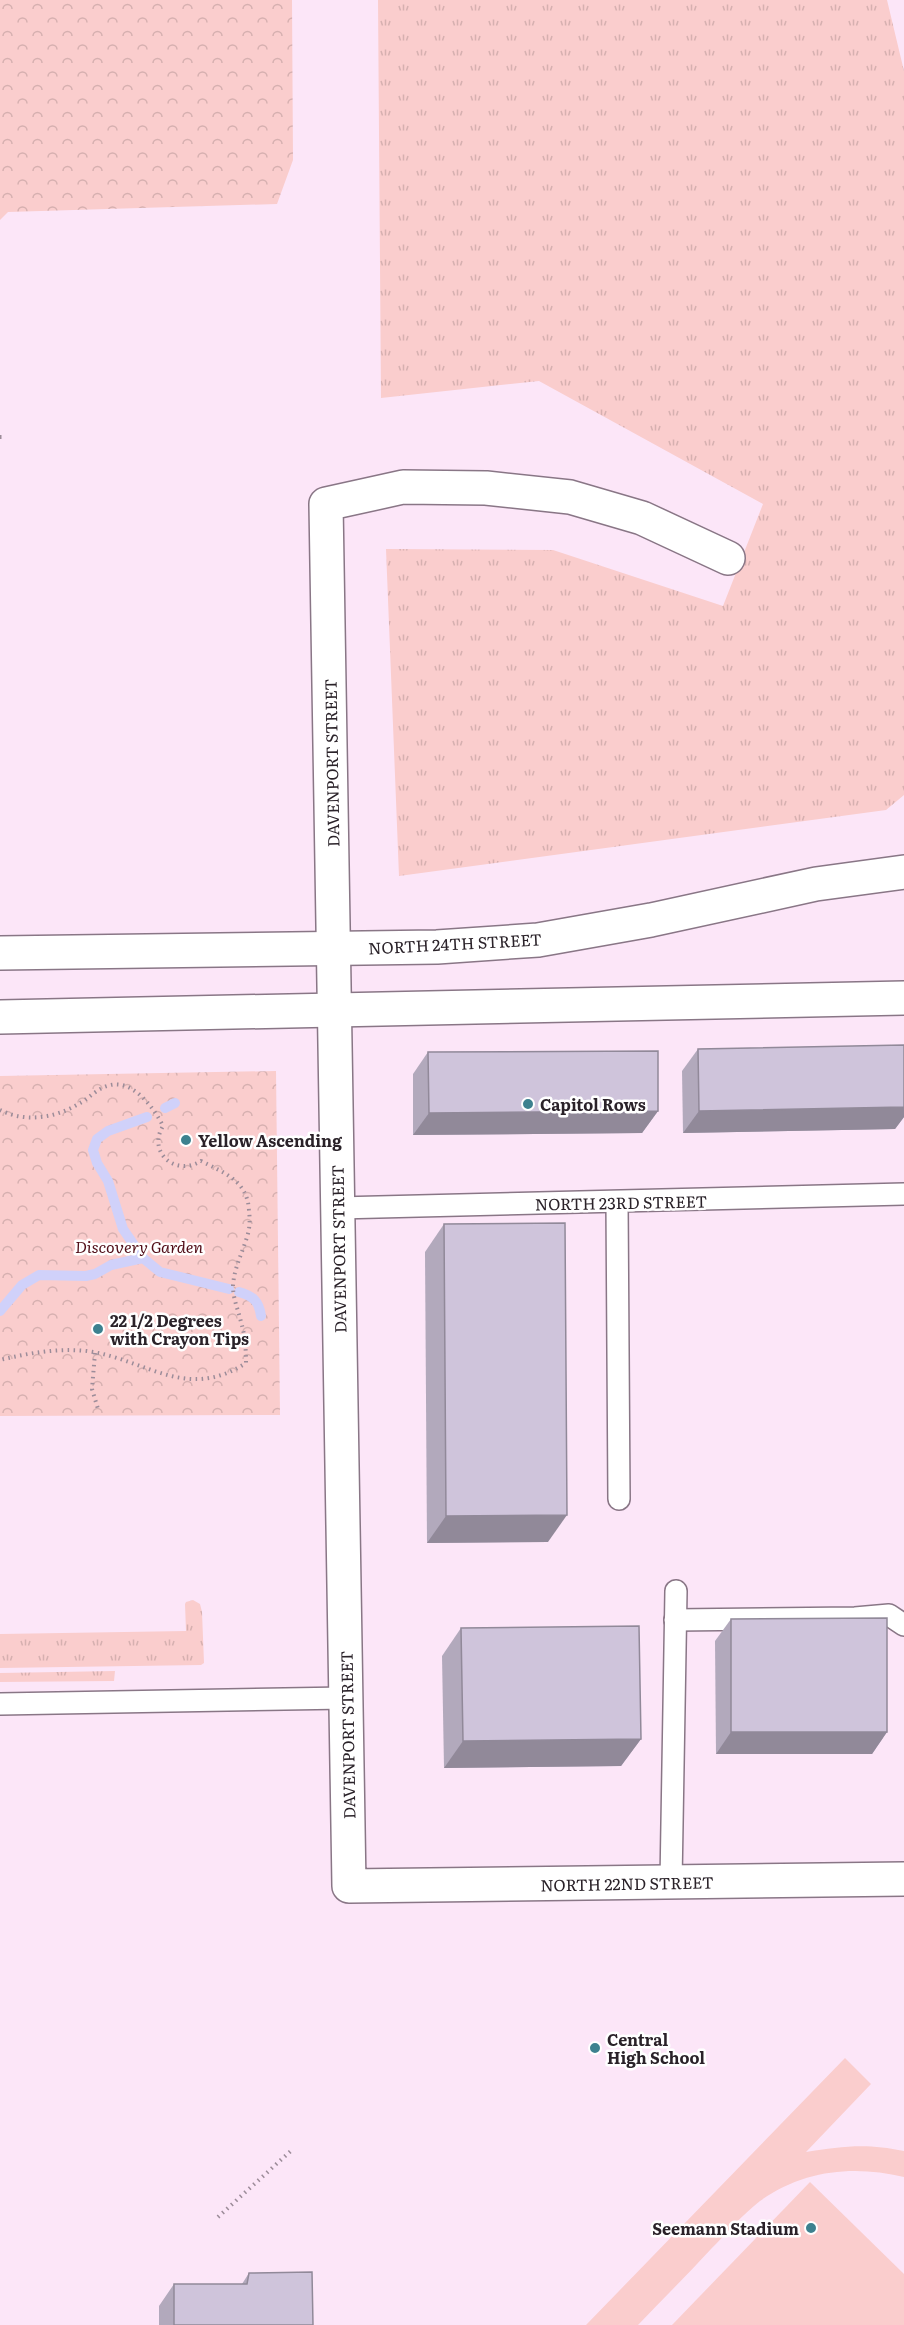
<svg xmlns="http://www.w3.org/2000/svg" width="904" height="2325" font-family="Literata,serif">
<defs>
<pattern id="grass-tufts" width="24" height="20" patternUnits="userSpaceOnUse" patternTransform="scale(1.5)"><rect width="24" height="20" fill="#facdcd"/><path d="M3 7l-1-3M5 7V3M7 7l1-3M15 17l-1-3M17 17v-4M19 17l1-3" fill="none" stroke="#d6b0b0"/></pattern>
<pattern id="park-crowns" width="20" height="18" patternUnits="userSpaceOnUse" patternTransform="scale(1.5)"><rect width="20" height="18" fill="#facdcd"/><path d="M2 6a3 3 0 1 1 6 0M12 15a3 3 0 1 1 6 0" fill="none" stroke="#d6b0b0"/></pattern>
</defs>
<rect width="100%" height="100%" fill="#fce6f8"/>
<g fill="url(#grass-tufts)">
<polygon points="378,0 887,0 904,71 904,795 886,810 399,876 386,549 553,550 723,606 763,504 539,381 381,398"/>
<polygon points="193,1600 200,1604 202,1612 204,1663 201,1665 0,1668 0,1634 186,1631 185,1604 186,1602"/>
<polygon points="115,1671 114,1681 0,1682 0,1673"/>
</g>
<g fill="url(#park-crowns)">
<polygon points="0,0 292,0 293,160 277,204 8,212 0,220"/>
<polygon points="276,1071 280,1415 0,1416 0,1076"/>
</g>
<g fill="#facdcd">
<path d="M845 2058 871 2084 806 2152C842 2146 868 2143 904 2151V2177C854 2165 803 2170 760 2201 742 2215 727 2233 711 2249 687 2275 662 2300 638 2325H586Z"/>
<polygon points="810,2182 904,2274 904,2325 672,2325"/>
</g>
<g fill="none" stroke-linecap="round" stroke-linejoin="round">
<g stroke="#d0d1fa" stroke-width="10">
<polyline points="165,1108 175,1103"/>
<polyline points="147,1117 108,1131 97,1139 93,1150 97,1163 108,1181 123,1229 143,1258 160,1272 229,1289"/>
<path d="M239 1292C253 1296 259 1301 261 1316"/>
<polyline points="0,1311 22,1285 39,1275 86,1276 95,1274 111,1265 143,1258"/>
</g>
<defs>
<g id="service">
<polyline points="617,1202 619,1499"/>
<polyline points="338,1208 904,1194"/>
<polyline points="675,1620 855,1618 889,1615 904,1625"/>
<polyline points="0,1704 346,1698"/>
<polyline points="671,1882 676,1591"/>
</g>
<polyline id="minor" points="728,558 642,518 570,497 486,488 403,487 326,504 349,1886 904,1879"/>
<g id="secondary">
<polyline points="0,953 437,947 538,940 651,920 816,884 904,872"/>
<polyline points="0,1017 904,998"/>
</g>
</defs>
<use href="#service" stroke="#897686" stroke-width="24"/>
<use href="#minor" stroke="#897686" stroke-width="36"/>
<use href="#secondary" stroke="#897686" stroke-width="36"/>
<g stroke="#9c8c99" stroke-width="4" stroke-dasharray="1.5 4.5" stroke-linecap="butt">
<polyline points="0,437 3,437"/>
<path d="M0 1110C26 1123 56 1118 80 1103 89 1098 97 1089 107 1086 132 1077 154 1108 163 1126 147 1152 175 1177 201 1161 224 1173 247 1180 249 1210 250 1219 250 1228 247 1237 242 1254 234 1268 233 1286 233 1299 238 1309 241 1322 245 1335 246 1349 246 1363 186 1402 146 1359 87 1351 57 1348 29 1353 0 1360"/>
<polyline points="95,1353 92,1389 98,1409"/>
<polyline points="218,2217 293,2149"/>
</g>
<use href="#service" stroke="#fff" stroke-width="21"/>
<use href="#minor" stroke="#fff" stroke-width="33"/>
<use href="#secondary" stroke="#fff" stroke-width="33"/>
</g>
<g fill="#b2a9bc">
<polygon points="904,1045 904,1117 895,1129 683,1133 682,1071 698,1049"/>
<polygon points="428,1052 658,1111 642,1133 413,1135 413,1074"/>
<polygon points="444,1224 548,1542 427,1543 425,1252"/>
<polygon points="731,1619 887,1732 872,1754 716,1754 715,1641"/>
<polygon points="461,1628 641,1739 621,1766 444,1768 442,1656"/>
<polygon points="249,2273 313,2325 159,2325 159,2306 174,2284 242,2284"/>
</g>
<g fill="#918999">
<polygon points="904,1107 904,1117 895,1129 683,1133 699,1111"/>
<polygon points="658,1111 642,1133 413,1135 429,1113"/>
<polygon points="567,1515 548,1542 427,1543 446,1516"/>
<polygon points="731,1732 887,1732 872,1754 716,1754"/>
<polygon points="641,1739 621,1766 444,1768 463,1741"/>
</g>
<g fill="#cfc4db" stroke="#918999" stroke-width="1.5">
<polygon points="904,1045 904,1107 699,1111 698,1049"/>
<polygon points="658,1051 658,1111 429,1113 428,1052"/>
<polygon points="565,1223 567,1515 446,1516 444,1224"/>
<polygon points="887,1618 887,1732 731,1732 731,1619"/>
<polygon points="639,1626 641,1739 463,1741 461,1628"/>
<polygon points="312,2272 313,2325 174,2325 174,2284 247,2284 249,2273"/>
</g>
<g fill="#3d818f" stroke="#fff" stroke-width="2">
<circle cx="528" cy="1104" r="6"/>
<circle cx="186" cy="1140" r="6"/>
<circle cx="98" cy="1329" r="6"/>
<circle cx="595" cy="2048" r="6"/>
<circle cx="811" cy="2228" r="6"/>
</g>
<g text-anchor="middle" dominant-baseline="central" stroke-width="5" stroke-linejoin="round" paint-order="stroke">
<g font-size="16" fill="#2a2229" stroke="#fff">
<text transform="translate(331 763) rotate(-91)">DAVENPORT STREET</text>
<text transform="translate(455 943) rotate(-3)">NORTH 24TH STREET</text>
<text transform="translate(621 1202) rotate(-1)">NORTH 23RD STREET</text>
<text transform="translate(338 1249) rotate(-91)">DAVENPORT STREET</text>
<text transform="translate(347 1735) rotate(-91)">DAVENPORT STREET</text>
<text transform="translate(627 1883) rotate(-1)">NORTH 22ND STREET</text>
</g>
<g font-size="16" font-weight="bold" fill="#2a2229" stroke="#fff" text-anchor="start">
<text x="540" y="1104">Capitol Rows</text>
<text x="198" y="1140">Yellow Ascending</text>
<text x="110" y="1320">22 1/2 Degrees<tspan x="110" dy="18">with Crayon Tips</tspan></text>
<text x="607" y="2039">Central<tspan x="607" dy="18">High School</tspan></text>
<text x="799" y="2228" text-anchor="end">Seemann Stadium</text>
</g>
<g font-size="16" font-style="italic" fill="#510d17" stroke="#fff">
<text x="139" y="1246">Discovery Garden</text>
</g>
</g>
</svg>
